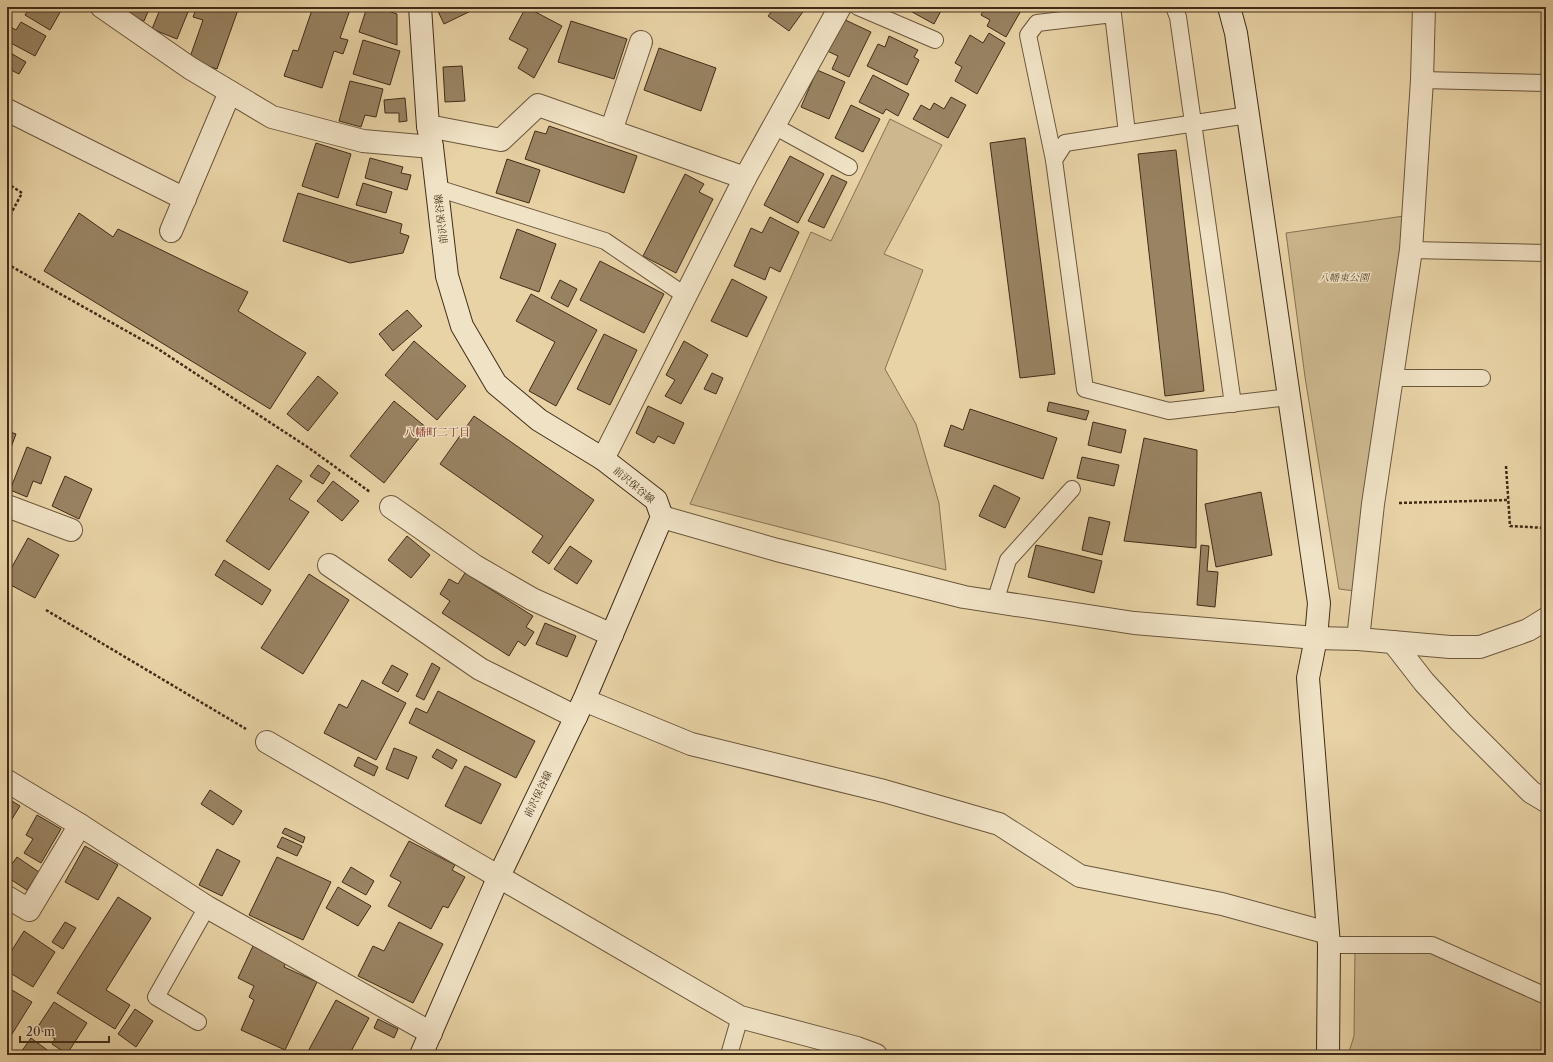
<svg xmlns="http://www.w3.org/2000/svg" width="1553" height="1062" font-family="'Libre Caslon Text','Noto Serif JP',serif">
<rect width="100%" height="100%" fill="#e8d3a6"/>
<filter id="stains"><feTurbulence type="fractalNoise" baseFrequency=".005" numOctaves="4"/><feColorMatrix values="0 0 0 0 .2 0 0 0 0 .09 0 0 0 0 .02 0 0 0 .5 -.17"/></filter>
<radialGradient id="worn" r=".72"><stop offset=".6" stop-color="#630" stop-opacity="0"/><stop offset="1" stop-color="#630" stop-opacity=".3"/></radialGradient>
<g fill="#ccb78e" stroke="#867253">
<polygon points="890,119 942,145 884,254 923,270 885,369 916,424 939,503 946,570 690,504 811,232 831,241"/>
<polygon points="1404,216 1355,591 1339,589 1305,377 1286,233"/>
<polygon points="1355,945 1413,945 1546,996 1546,1055 1348,1055 1354,1036"/>
</g>
<g fill="#988362" stroke="#412c18">
<polygon points="30,7 63,7 50,30 25,15"/>
<polygon points="125,7 150,7 144,21 122,12"/>
<polygon points="161,7 190,7 177,39 152,29"/>
<polygon points="197,7 239,7 217,69 189,60 203,20 193,17"/>
<polygon points="313,7 351,7 340,38 348,40 343,54 334,51 322,88 284,76 293,50 298,51"/>
<polygon points="367,7 377,7 397,14 397,45 359,32"/>
<polygon points="436,7 479,7 444,24"/>
<polygon points="526,7 562,26 534,78 518,68 528,49 509,39"/>
<polygon points="775,7 802,7 805,9 789,31 768,16"/>
<polygon points="903,7 943,7 934,24"/>
<polygon points="985,7 1023,7 1006,37 987,26 990,20 981,15"/>
<polygon points="841,18 871,32 849,77 832,69 838,56 825,50"/>
<polygon points="571,21 627,39 614,79 558,62"/>
<polygon points="21,22 46,36 35,56 7,41 7,25 16,30"/>
<polygon points="989,33 1005,43 977,94 955,81 962,67 955,63 970,35 983,43"/>
<polygon points="889,36 918,50 914,57 919,60 907,85 867,66 878,44 885,47"/>
<polygon points="363,40 400,51 390,85 353,74"/>
<polygon points="659,48 716,68 701,111 644,90"/>
<polygon points="7,51 26,62 19,74 11,70 7,76"/>
<polygon points="462,66 465,101 445,102 443,67"/>
<polygon points="817,70 845,82 829,119 801,107"/>
<polygon points="873,75 909,94 898,116 886,109 883,114 859,102"/>
<polygon points="350,81 383,89 376,117 365,115 361,127 339,121"/>
<polygon points="951,97 966,105 948,138 913,119 921,105 930,110 934,103 944,109"/>
<polygon points="405,98 407,121 399,122 399,113 385,113 384,100"/>
<polygon points="851,105 880,119 863,152 835,138"/>
<polygon points="549,126 637,156 624,193 525,159 535,131 546,134"/>
<polygon points="1025,138 1055,374 1020,378 990,143"/>
<polygon points="316,143 351,154 338,198 302,186"/>
<polygon points="1176,150 1204,391 1165,396 1138,154"/>
<polygon points="790,156 824,174 798,223 764,205"/>
<polygon points="370,158 403,167 401,173 411,175 407,190 365,178"/>
<polygon points="507,159 540,170 529,203 496,193"/>
<polygon points="685,174 704,184 699,192 713,199 676,273 643,256"/>
<polygon points="832,175 847,182 824,228 808,221"/>
<polygon points="363,183 392,192 386,213 356,205"/>
<polygon points="298,193 402,224 400,233 409,236 403,253 350,263 283,241"/>
<polygon points="79,213 113,237 118,229 248,292 238,311 306,353 270,409 44,271"/>
<polygon points="770,217 799,232 780,272 770,267 765,280 734,266 751,228 762,233"/>
<polygon points="517,229 556,244 539,292 500,278"/>
<polygon points="600,261 664,294 644,333 580,300"/>
<polygon points="732,279 767,297 747,337 711,321"/>
<polygon points="560,280 577,289 568,307 551,298"/>
<polygon points="531,294 597,330 556,406 529,391 555,342 516,321"/>
<polygon points="407,310 422,326 393,351 379,334"/>
<polygon points="604,334 637,350 610,405 577,389"/>
<polygon points="414,341 466,386 437,420 385,375"/>
<polygon points="684,341 708,355 681,404 665,396 675,380 666,375"/>
<polygon points="712,373 723,378 716,394 704,389"/>
<polygon points="318,376 338,393 308,431 287,414"/>
<polygon points="394,401 427,428 384,483 350,456"/>
<polygon points="1049,402 1089,411 1086,420 1047,411"/>
<polygon points="648,406 684,423 674,444 658,436 654,443 636,433"/>
<polygon points="970,409 1057,438 1043,479 944,446 951,425 963,430"/>
<polygon points="474,416 594,500 549,564 532,552 543,536 440,464"/>
<polygon points="1093,422 1126,430 1121,453 1088,445"/>
<polygon points="7,431 16,434 7,458"/>
<polygon points="1144,438 1197,450 1196,548 1124,541"/>
<polygon points="27,447 51,457 41,484 33,481 27,497 10,490"/>
<polygon points="1082,457 1119,465 1114,486 1077,478"/>
<polygon points="277,465 302,481 289,499 309,512 269,570 226,541"/>
<polygon points="318,465 330,473 323,484 310,476"/>
<polygon points="65,476 92,489 79,519 52,506"/>
<polygon points="333,481 359,501 342,521 317,501"/>
<polygon points="994,485 1020,498 1005,528 979,516"/>
<polygon points="1261,492 1272,555 1216,567 1205,504"/>
<polygon points="1089,517 1110,522 1102,555 1082,550"/>
<polygon points="407,536 430,555 411,578 388,560"/>
<polygon points="28,538 59,555 35,598 7,583 7,576"/>
<polygon points="1036,545 1102,561 1094,593 1028,577"/>
<polygon points="1201,545 1209,546 1207,571 1218,572 1215,607 1197,605"/>
<polygon points="570,546 592,561 577,584 554,569"/>
<polygon points="224,560 271,590 262,605 215,575"/>
<polygon points="465,573 533,616 526,627 534,632 525,646 518,641 509,656 442,613 450,601 440,594 449,579 458,584"/>
<polygon points="309,574 349,600 303,674 261,648"/>
<polygon points="545,623 576,636 567,657 536,644"/>
<polygon points="432,663 440,668 424,700 416,696"/>
<polygon points="392,665 408,674 398,692 382,683"/>
<polygon points="362,680 406,703 376,760 324,733 339,704 347,708"/>
<polygon points="438,691 535,741 516,778 409,723 416,708 427,713"/>
<polygon points="394,748 417,757 408,779 386,769"/>
<polygon points="437,749 457,760 452,769 432,757"/>
<polygon points="358,757 378,767 374,776 354,766"/>
<polygon points="465,766 501,784 481,824 445,806"/>
<polygon points="210,790 242,811 233,825 201,804"/>
<polygon points="7,798 20,806 7,827"/>
<polygon points="37,815 61,829 41,863 24,853 33,839 26,835"/>
<polygon points="285,828 305,837 303,843 282,833"/>
<polygon points="282,837 302,846 297,856 277,847"/>
<polygon points="409,841 455,865 452,870 465,877 448,908 443,906 431,929 388,906 401,882 390,876"/>
<polygon points="85,846 118,865 98,900 65,882"/>
<polygon points="217,849 240,861 222,896 199,885"/>
<polygon points="17,857 39,872 27,890 7,877 7,871"/>
<polygon points="277,857 331,882 303,940 249,915"/>
<polygon points="351,867 374,881 366,895 342,882"/>
<polygon points="338,887 371,906 358,926 326,908"/>
<polygon points="118,897 151,918 106,990 130,1005 115,1029 57,993"/>
<polygon points="65,922 76,928 63,949 52,942"/>
<polygon points="399,922 443,944 413,1003 358,976 373,946 384,951"/>
<polygon points="24,931 55,952 33,987 7,971 7,958"/>
<polygon points="253,946 287,960 284,967 317,982 285,1050 241,1030 254,1000 249,997 254,986 238,978"/>
<polygon points="7,987 32,1002 7,1042"/>
<polygon points="336,1000 369,1018 349,1055 306,1055"/>
<polygon points="54,1002 87,1023 67,1054 52,1044 55,1039 37,1028"/>
<polygon points="135,1009 153,1021 136,1047 118,1034"/>
<polygon points="378,1019 398,1029 394,1038 374,1028"/>
<polygon points="31,1038 54,1055 19,1055"/>
</g>
<g fill="none" stroke-linecap="round" stroke-linejoin="round">
<defs>
<g id="lane">
<polyline points="858,7 935,40"/>
<polyline points="1174,7 1178,17 1233,404"/>
<polyline points="1422,80 1546,83"/>
<polyline points="1248,115 1065,143 1054,160 1085,389 1169,411 1289,397"/>
<polyline points="774,126 849,167"/>
<polyline points="1054,160 1028,35 1037,23 1113,14 1127,133"/>
<polyline points="437,188 605,241 686,296"/>
<polyline points="1411,250 1546,253"/>
<polyline points="1392,378 1482,378"/>
<polyline points="995,602 1008,560 1072,489"/>
<polyline points="1329,945 1432,945 1546,996"/>
<polyline points="198,1022 156,997 207,907"/>
<polyline points="729,1055 740,1017"/>
</g>
<g id="street">
<polyline points="102,7 190,68 272,117 363,141 432,147"/>
<polyline points="7,110 185,199"/>
<polyline points="428,126 501,140 538,105 745,178"/>
<polyline points="611,131 641,42"/>
<polyline points="171,231 230,92"/>
<polyline points="603,459 745,178 840,7"/>
<polyline points="7,506 71,530"/>
<polyline points="391,507 475,566 532,599 612,635"/>
<polyline points="662,517 777,550 964,597 1134,623 1316,638 1358,639 1450,647 1480,647 1528,630 1546,619"/>
<polyline points="329,565 480,669 576,717"/>
<polyline points="1358,639 1373,504 1411,250 1422,80 1424,7"/>
<polyline points="1393,642 1424,682 1461,722 1531,792 1546,801"/>
<polyline points="584,700 691,744 884,791 999,824 1080,876 1222,904 1328,933"/>
<polyline points="267,742 740,1017 857,1048 876,1055"/>
<polyline points="7,781 80,825 207,907 431,1033"/>
<polyline points="7,897 29,910 80,825"/>
</g>
<g id="secondary">
<polyline points="420,7 428,126 432,147 447,276 462,326 496,384 539,420 603,459 656,500 662,517 584,700 499,876 421,1055"/>
<polyline points="1229,7 1236,33 1248,115 1319,603 1316,638 1308,678 1329,945 1328,1055"/>
</g>
</defs>
<use href="#lane" stroke="#6b563c" stroke-width="18"/>
<use href="#street" stroke="#6b563c" stroke-width="24"/>
<use href="#secondary" stroke="#412c18" stroke-width="24"/>
<g stroke="#412c18" stroke-width="2.5" stroke-dasharray="3 2" stroke-linecap="butt">
<polyline points="7,183 22,193 7,221"/>
<polyline points="7,264 155,347 309,448 370,492"/>
<polyline points="1506,466 1510,526 1546,528"/>
<polyline points="1399,503 1508,500"/>
<polyline points="46,610 246,729"/>
</g>
<use href="#lane" stroke="#f0e2c5" stroke-width="16"/>
<use href="#street" stroke="#f0e2c5" stroke-width="22"/>
<use href="#secondary" stroke="#f0e2c5" stroke-width="22"/>
</g>
<g text-anchor="middle" dominant-baseline="central" stroke-width="3" stroke-linejoin="round" paint-order="stroke">
<g font-size="10" fill="#412c18" stroke="#f0e2c5">
<text transform="translate(441 219) rotate(-97)">前沢保谷線</text>
<text transform="translate(634 485) rotate(40)">前沢保谷線</text>
<text transform="translate(538 794) rotate(-64)">前沢保谷線</text>
</g>
<g font-size="10" font-style="italic" fill="#5d4830" stroke="#f0e2c5">
<text x="1344" y="277">八幡東公園</text>
</g>
<g font-size="11" fill="#7a1f14" stroke="#f0e2c5">
<text x="437" y="432">八幡町二丁目</text>
</g>
</g>
<rect width="1553" height="1062" fill="none" stroke="#e8d3a6" stroke-width="24"/>
<rect x="8" y="8" width="1537" height="1046" fill="none" stroke="#412c18" stroke-width="2"/>
<rect x="12" y="12" width="1529" height="1038" fill="none" stroke="#412c18"/>
<path d="M20 1036v6h89v-6" fill="none" stroke="#412c18" stroke-width="2"/>
<text x="26" y="1036" font-size="12" fill="#412c18" stroke="#f0e2c5" stroke-width="3" paint-order="stroke">20 m</text>
<rect width="100%" height="100%" filter="url(#stains)"/>
<rect width="100%" height="100%" fill="url(#worn)"/>
</svg>
